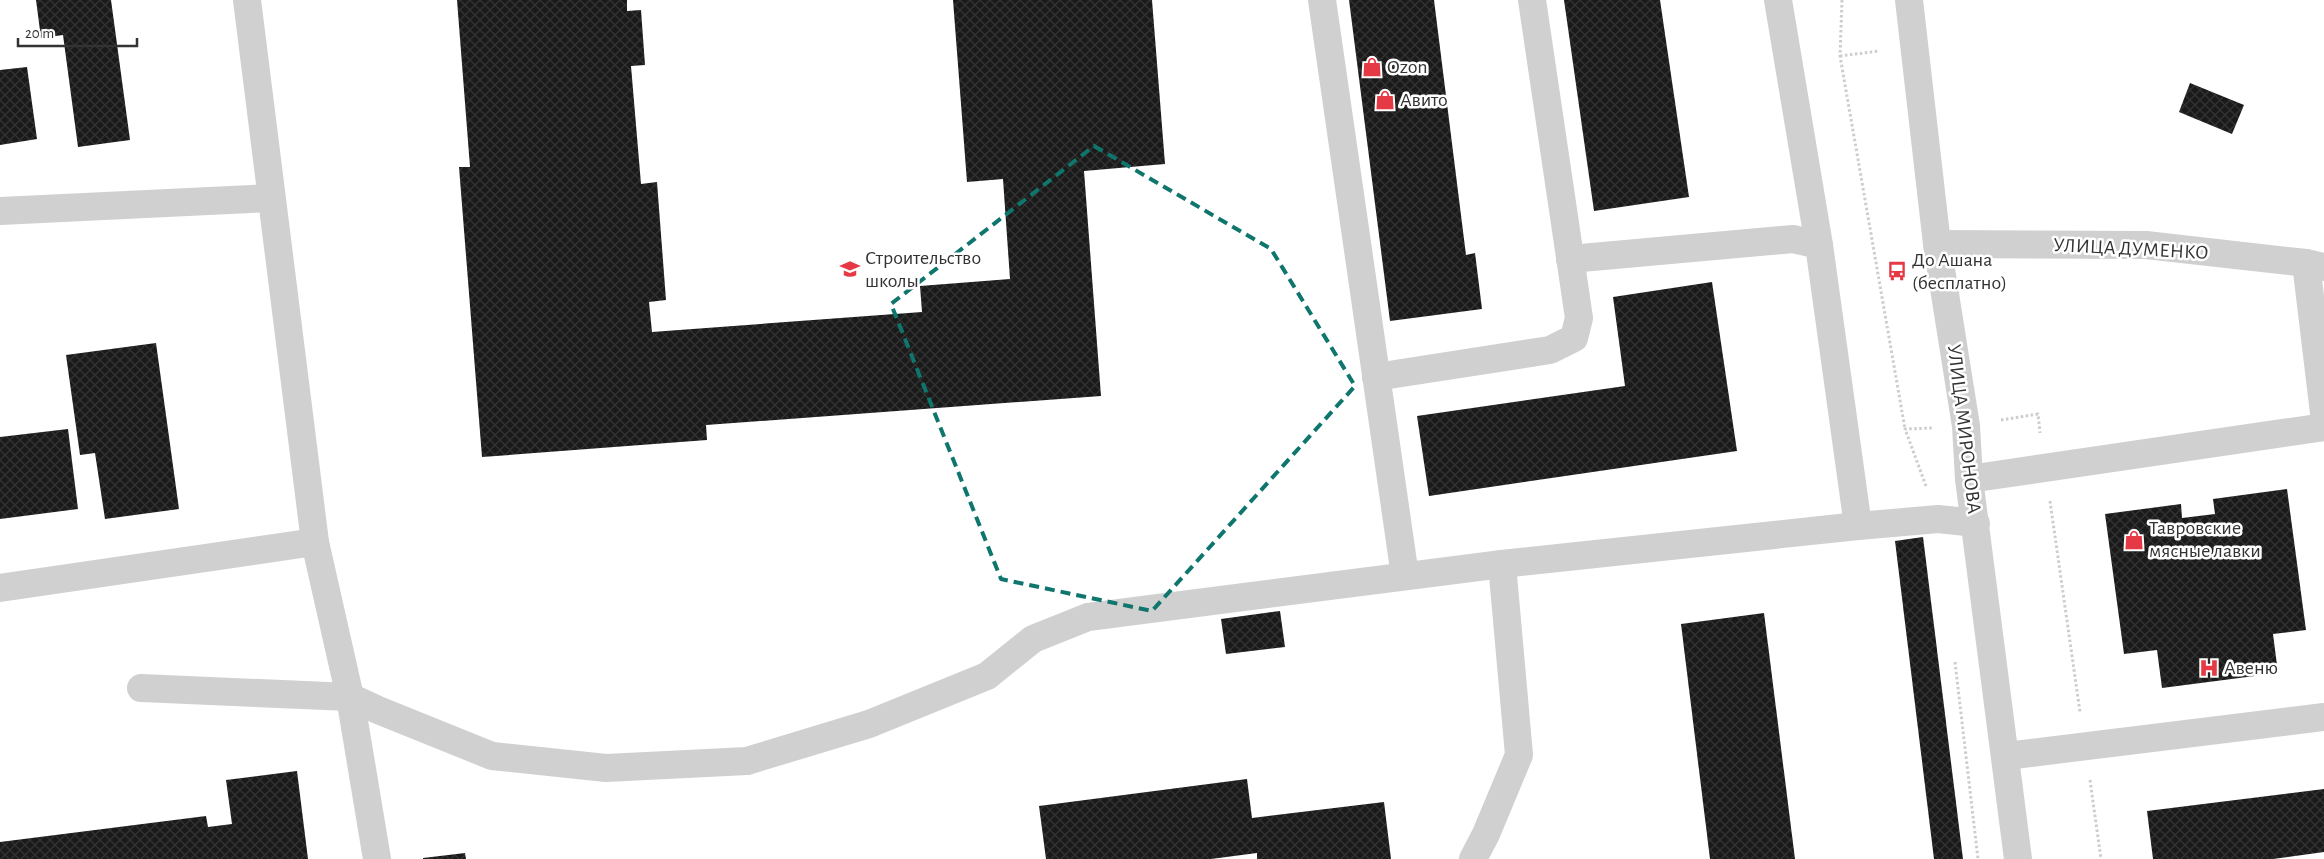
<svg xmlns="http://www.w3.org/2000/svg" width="2324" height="859" font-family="'Alegreya Sans',sans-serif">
<defs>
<pattern id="building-cross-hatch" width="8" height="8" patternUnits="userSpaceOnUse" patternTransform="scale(1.25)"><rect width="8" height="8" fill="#1a1a1a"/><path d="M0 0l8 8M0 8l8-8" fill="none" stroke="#333"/></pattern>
</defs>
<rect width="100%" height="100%" fill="#fff"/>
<g fill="url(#building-cross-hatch)">
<polygon points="36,0 111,0 130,140 78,147 63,35 41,38"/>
<polygon points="457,0 627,0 627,11 641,10 645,65 631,66 641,184 657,182 666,300 649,302 652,332 922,312 920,286 1010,279 1003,179 967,182 953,0 1152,0 1165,164 1084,171 1101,396 706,425 707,440 482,457 459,167 470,167"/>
<polygon points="1349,0 1434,0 1466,255 1475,253 1482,309 1390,321"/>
<polygon points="1564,0 1660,0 1689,197 1594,211"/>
<polygon points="27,67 37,139 0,145 0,70"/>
<polygon points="2190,83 2244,105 2232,134 2179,112"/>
<polygon points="1712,282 1737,451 1429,496 1417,416 1625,386 1613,297"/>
<polygon points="156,343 179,509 105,519 95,453 80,455 66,355"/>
<polygon points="68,429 78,509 0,519 0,437"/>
<polygon points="2287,489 2306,630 2273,634 2278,673 2162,688 2157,650 2124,654 2105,514 2181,504 2182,518 2215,514 2213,499"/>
<polygon points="1923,537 1963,859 1934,859 1895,541"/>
<polygon points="1280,611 1285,647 1226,654 1221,619"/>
<polygon points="1764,613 1795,859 1710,859 1681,624"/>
<polygon points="297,771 308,859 0,859 0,842 206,816 208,827 232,824 226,780"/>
<polygon points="1247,779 1252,818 1384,802 1391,859 1257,859 1257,853 1211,859 1046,859 1039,806"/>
<polygon points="2324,789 2324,852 2273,859 2153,859 2147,811"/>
<polygon points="465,853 466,859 423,859 423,858"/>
</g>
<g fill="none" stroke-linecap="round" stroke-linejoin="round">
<g stroke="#cdcdcd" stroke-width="3" stroke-dasharray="2.5 2.5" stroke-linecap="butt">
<polyline points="1842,0 1840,56 1905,429"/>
<polyline points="1840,56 1879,51"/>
<polyline points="2001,420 2038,414 2040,433"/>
<polyline points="1926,486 1905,429 1932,428"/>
<polyline points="2050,501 2080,712"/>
<polyline points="1955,662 1978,859"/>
<polyline points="2090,780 2101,859"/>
</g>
<g stroke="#d0d0d0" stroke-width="28">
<polyline points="247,0 315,542 350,697 377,859"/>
<polyline points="1322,0 1405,576"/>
<polyline points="1778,0 1819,245"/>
<polyline points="1909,0 1937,244 1966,426 1969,479 2018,859"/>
<polyline points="0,211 270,198"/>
<polyline points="1937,244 2146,245 2306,263 2324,267"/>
<polyline points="1570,259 1793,239 1819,245 1858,526"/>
<polyline points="2306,263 2324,413"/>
<polyline points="1376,377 1550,350 1574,338 1579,318 1532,0"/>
<polyline points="1969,479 2324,427"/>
<polyline points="0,588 315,542"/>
<polyline points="141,688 350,697 378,710 492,756 606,768 747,761 869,724 987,676 1033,639 1088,617 1502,564 1858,526 1938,519 1976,523"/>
<polyline points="2006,756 2324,717"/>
<polyline points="1473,859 1486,834 1519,755 1502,564"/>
</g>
</g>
<path fill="none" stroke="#0f766e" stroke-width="4" stroke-dasharray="10 6" stroke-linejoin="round" d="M1094 146 1271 249 1355 386 1152 611 1001 579 891 304Z"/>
<defs>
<symbol id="shop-bare" viewBox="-9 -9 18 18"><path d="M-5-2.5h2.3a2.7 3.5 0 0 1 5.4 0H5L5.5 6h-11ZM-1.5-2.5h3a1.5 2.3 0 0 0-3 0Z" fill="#e63946" stroke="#fff" stroke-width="2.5" paint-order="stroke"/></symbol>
<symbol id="school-bare" viewBox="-9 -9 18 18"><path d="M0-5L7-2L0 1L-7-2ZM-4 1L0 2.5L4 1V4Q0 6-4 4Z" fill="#e63946" stroke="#fff" stroke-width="2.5" paint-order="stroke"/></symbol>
<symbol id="bus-bare" viewBox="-9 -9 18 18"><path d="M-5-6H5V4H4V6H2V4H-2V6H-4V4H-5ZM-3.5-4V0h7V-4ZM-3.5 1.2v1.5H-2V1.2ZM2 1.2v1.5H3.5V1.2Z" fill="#e63946" stroke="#fff" stroke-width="2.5" paint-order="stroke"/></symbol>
<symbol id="hospital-bare" viewBox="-9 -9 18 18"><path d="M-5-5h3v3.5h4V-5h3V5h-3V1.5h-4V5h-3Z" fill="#e63946" stroke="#fff" stroke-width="2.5" paint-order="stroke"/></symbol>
</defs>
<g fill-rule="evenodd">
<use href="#shop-bare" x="1358" y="53" width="28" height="28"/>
<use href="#shop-bare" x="1371" y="86" width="28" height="28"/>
<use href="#school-bare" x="836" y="255" width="28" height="28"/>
<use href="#bus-bare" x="1883" y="257" width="28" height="28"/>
<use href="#shop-bare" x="2120" y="526" width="28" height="28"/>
<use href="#hospital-bare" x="2195" y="654" width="28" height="28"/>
</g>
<g text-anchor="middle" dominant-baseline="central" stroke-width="5" stroke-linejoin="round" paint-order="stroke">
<g font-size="20" fill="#333" stroke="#fff" text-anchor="start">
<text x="1387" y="67">Ozon</text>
<text x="1400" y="100">Авито</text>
<text x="865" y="258">Строительство<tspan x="865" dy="23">школы</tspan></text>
<text x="1912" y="260">До Ашана<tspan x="1912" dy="23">(бесплатно)</tspan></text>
<text x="2149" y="528">Тавровские<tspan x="2149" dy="23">мясные лавки</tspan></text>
<text x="2224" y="668">Авеню</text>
</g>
<g font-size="20" fill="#333" stroke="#fff">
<text transform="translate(2131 249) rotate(3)">УЛИЦА ДУМЕНКО</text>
<text transform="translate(1964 429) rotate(83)">УЛИЦА МИРОНОВА</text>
</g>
</g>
<path d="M18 38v8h119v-8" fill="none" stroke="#333333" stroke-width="2.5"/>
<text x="25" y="38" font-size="15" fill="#333333" stroke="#ffffff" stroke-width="4" paint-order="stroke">20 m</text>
</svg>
